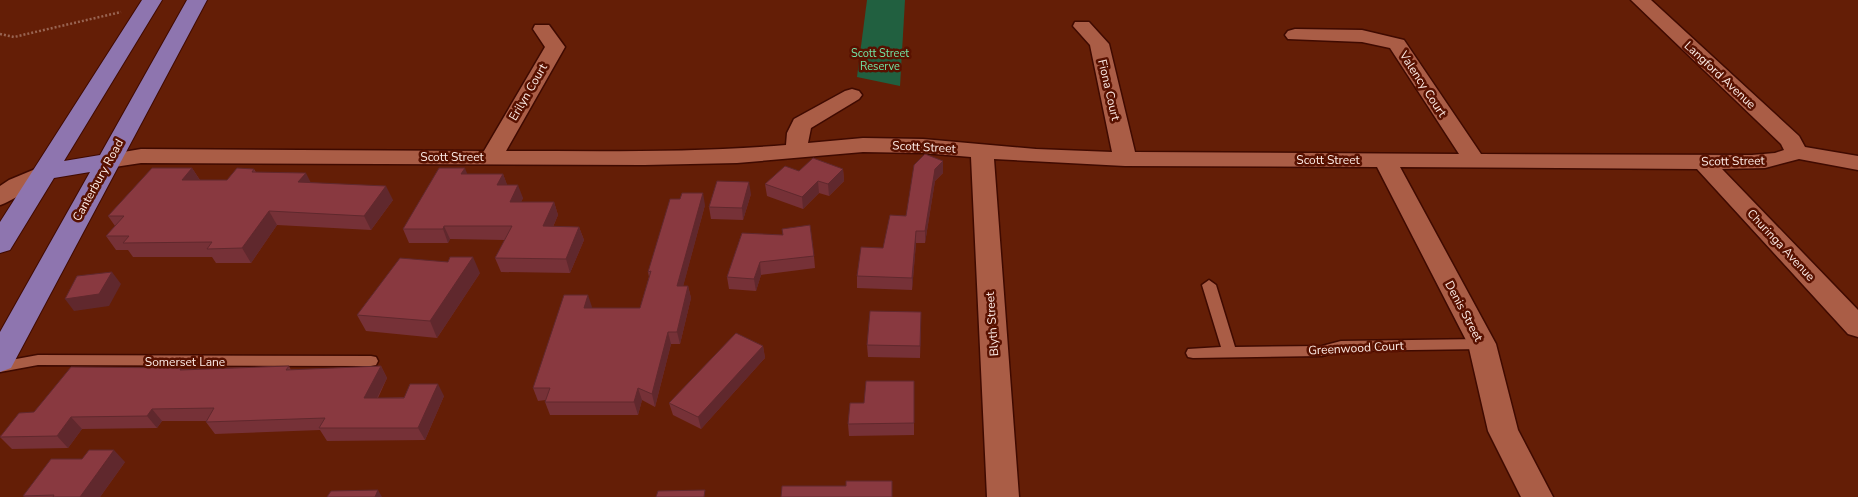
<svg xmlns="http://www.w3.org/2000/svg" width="1858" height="497" font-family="'Nunito Sans',sans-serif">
<rect width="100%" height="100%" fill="#641e06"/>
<polygon fill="#216040" points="867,0 905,0 900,86 857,77"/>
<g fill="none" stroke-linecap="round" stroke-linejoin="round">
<defs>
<g id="lane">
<polygon points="1209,280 1216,285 1235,347 1322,346 1341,341 1482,339 1487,340 1489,344 1487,348 1482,349 1341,351 1322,356 1193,358 1188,357 1186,353 1188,349 1221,347 1202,285"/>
<polygon points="38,355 371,356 376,357 378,361 376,365 371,366 38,365 0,372 0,362"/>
</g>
<g id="street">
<path d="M1631 0H1651L1799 136 1805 147 1858 156V170L1799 159 1765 168 1722 169 1858 310V337L1848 334 1697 169 1400 167 1496 344 1518 430 1553 497H1521L1488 431 1468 344 1377 167 1125 166 994 159 1019 497H987L971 157 923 153 863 152 737 163 644 165 141 163 108 168 100 166 97 161 100 156 141 149 484 151 545 47 533 29 535 25H549L565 47 506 151C599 151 693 153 786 145L787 133 794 119 845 91 852 89 859 91 862 95 859 99 811 128 808 143 863 138 923 139 1036 149 1112 152 1090 45 1073 26 1075 22H1089L1109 44 1135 152 1459 154 1390 48 1362 42 1288 39 1285 35 1288 31 1295 29 1362 30 1404 40 1481 154 1752 155 1775 153 1784 150 1781 144Z"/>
<path d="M45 165 53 167 56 172C54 176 6 204 0 205V186L9 180Z"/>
</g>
<polygon id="primary" points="142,0 162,0 64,161 100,155 187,0 207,0 11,368 0,372 0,332 90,172 54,178 10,250 0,253 0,222"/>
</defs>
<use href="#lane" stroke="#3f0a00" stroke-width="3"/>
<use href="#street" stroke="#3f0a00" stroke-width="3"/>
<use href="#primary" stroke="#3f0a00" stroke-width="2"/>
<polyline stroke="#986452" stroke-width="2.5" stroke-dasharray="2 2" stroke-linecap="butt" points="0,34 14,37 121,12"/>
<use href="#lane" fill="#aa5d46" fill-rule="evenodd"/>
<use href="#street" fill="#aa5d46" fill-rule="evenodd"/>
<use href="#primary" fill="#8e75af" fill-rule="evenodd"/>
</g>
<g fill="#763137">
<polygon points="943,161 943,173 935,181 925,243 916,243 912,290 857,288 857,276 883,248"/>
<polygon points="192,168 200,180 227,180 254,169 256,172 311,183 393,200 371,230 277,225 251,263 216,263 212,257 133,257 128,250 116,250 106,236 115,226 108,216"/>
<polygon points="843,169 844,181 829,196 819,193 803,209 767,196 765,184 799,171"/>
<polygon points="467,174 503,174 507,185 523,198 521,202 554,202 558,215 553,227 579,227 584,240 570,273 501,272 495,258 505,240 450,239 448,243 409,243 403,229"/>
<polygon points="751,194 743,220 711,219 709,207"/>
<polygon points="705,205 683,286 688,286 691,298 680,344 671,344 655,407 642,400 638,415 550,415 545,402 546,400 538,401 533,388 592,307 592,308 640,308 649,277 648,272"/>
<polygon points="742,233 814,256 815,268 761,275 756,291 729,289 727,277"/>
<polygon points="480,273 437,338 366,331 357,315"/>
<polygon points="921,312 920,358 868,357 867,345"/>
<polygon points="763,346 765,358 701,429 673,415 669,403"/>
<polygon points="289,366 291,370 381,366 387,378 378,398 444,396 425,440 327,441 320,430 215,434 206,422 206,421 162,421 157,428 82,429 68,448 12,449 0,437 0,436 34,412 182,369"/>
<polygon points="914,381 914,435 849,436 848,424 864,403"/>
<polygon points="125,462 100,497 25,497 23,496"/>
</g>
<g fill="#60282d">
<polygon points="943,161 943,173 935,181 925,243 925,231 935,169"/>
<polygon points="192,168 201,182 182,180"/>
<polygon points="465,168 470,181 461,174"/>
<polygon points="843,169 844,181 829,196 828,184"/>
<polygon points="306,173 313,187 298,182"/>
<polygon points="503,174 508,187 497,185"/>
<polygon points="818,181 819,193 803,209 802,197"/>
<polygon points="749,182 751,194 743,220 742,208"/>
<polygon points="518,185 523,198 515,215 510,202"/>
<polygon points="386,186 393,200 371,230 364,216"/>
<polygon points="703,193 705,205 680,298 677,286"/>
<polygon points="554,202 558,215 547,240 543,226"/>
<polygon points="269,211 277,225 251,263 242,248"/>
<polygon points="444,226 450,239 448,243 443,229"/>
<polygon points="579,227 584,240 570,273 566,259"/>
<polygon points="916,231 916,243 912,290 912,278"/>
<polygon points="473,257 480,273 437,338 430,321"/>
<polygon points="760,262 761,275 756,291 754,279"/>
<polygon points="112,272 121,284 109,306 74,311 65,299"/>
<polygon points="688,286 691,298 680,344 677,332"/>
<polygon points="588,295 592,307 588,321 584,308"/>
<polygon points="921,312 921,324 920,358 920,346"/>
<polygon points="668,332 671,344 655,407 652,394"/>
<polygon points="763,346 765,358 701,429 698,417"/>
<polygon points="381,366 387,378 371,410 364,398"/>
<polygon points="438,384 444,396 425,440 418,428"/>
<polygon points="638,388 642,400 638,415 634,402"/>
<polygon points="152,409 162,421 157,428 147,416"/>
<polygon points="71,417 82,429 68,448 57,436"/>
<polygon points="114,450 125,462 100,497 80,497"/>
<polygon points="378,490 382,497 375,497"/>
</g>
<g fill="#893940" stroke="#60282d">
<polygon points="925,154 943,161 935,169 925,231 916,231 912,278 857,276 861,247 883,248 890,215 906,216 914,165"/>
<polygon points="813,158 843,169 828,184 818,181 802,197 765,184 785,166 799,171"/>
<polygon points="152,168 192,168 182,180 227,180 237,168 254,169 252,172 306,173 298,182 386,186 364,216 269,211 242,248 207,249 212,242 123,243 129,236 106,236 124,216 108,216"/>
<polygon points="439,168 465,168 461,174 503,174 497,185 518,185 510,202 554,202 543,226 579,227 566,259 495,258 512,226 444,226 443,229 403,229"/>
<polygon points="717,181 749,182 742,208 709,207"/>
<polygon points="682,193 703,193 677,286 688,286 677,332 668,332 652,394 638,388 634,402 545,402 550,388 533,388 564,295 588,295 584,308 640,308 651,271 648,272 670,199 680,199"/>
<polygon points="810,225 814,256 760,262 754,279 727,277 742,233 783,235 782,229"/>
<polygon points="450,257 473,257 430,321 357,315 400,258 448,262"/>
<polygon points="112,272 99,294 65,299 77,276"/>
<polygon points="870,311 921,312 920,346 867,345"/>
<polygon points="736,333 763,346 698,417 669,403"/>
<polygon points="289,366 286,370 381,366 364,398 404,398 410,384 438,384 418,428 319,428 325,418 206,422 214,408 152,409 147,416 71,417 57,436 0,437 19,413 34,412 71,367 181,368 180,370"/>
<polygon points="866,381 914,381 914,423 848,424 850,403 864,403"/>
<polygon points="89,450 114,450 80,497 53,497 54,495 23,496 51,459 82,459"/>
<polygon points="846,481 892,481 892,497 781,497 782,486 846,486"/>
<polygon points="378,490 375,497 327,497 331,491"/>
<polygon points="705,490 704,497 656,497 658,491"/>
</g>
<g text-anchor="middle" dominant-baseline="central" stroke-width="5" stroke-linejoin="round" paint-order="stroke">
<g font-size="11" fill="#71e4a5" stroke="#581100">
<text x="880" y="53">Scott Street<tspan x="880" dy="13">Reserve</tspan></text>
</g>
<g font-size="12" fill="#fdebe5" stroke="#581100">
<text transform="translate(1720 75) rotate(43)">Langford Avenue</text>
<text transform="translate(1423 84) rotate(57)">Valency Court</text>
<text transform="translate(1109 90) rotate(77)">Fiona Court</text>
<text transform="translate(528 92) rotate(-60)">Erilyn Court</text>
<text transform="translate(924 147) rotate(3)">Scott Street</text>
<text x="452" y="157">Scott Street</text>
<text x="1328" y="160">Scott Street</text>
<text transform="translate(1733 161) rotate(-1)">Scott Street</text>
<text transform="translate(98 180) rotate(-61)">Canterbury Road</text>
<text transform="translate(1781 245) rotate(47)">Churinga Avenue</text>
<text transform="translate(1464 311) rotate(62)">Denis Street</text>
<text transform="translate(992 324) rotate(-94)">Blyth Street</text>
<text transform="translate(1356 348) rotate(-3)">Greenwood Court</text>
<text x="185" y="362">Somerset Lane</text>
</g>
</g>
</svg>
